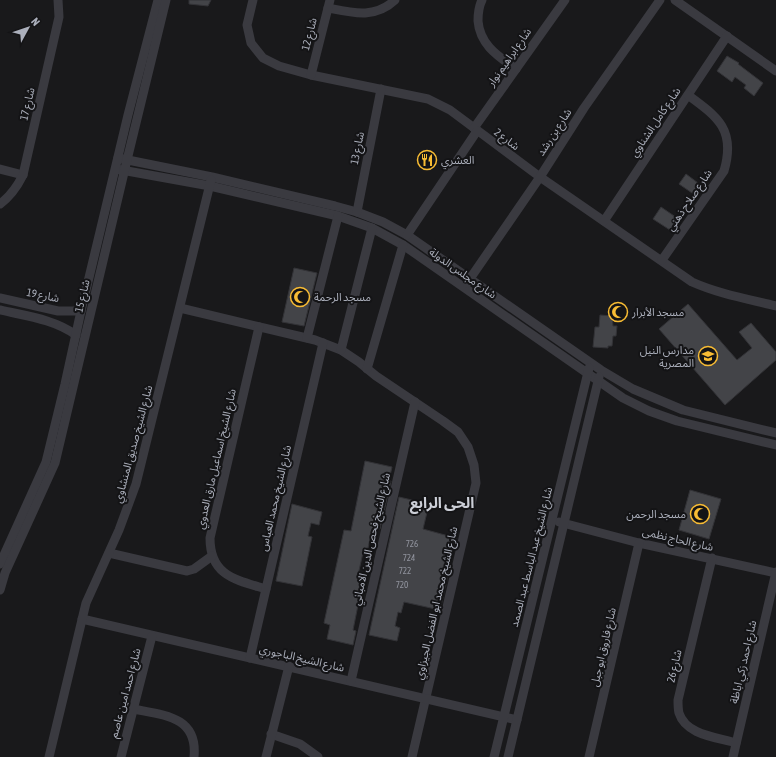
<svg xmlns="http://www.w3.org/2000/svg" width="776" height="757" font-family="'Asap Condensed','Noto Sans Arabic',sans-serif">
<rect width="100%" height="100%" fill="#19191b"/>
<g fill="#434448" stroke="#333337">
<polygon points="189,0 211,0 208,6 189,4"/>
<polygon points="727,56 739,63 738,64 763,83 754,96 744,88 746,85 735,77 732,82 717,71"/>
<polygon points="686,174 702,186 695,195 679,184"/>
<polygon points="661,207 677,218 670,230 653,219"/>
<polygon points="294,268 317,273 304,326 282,322"/>
<polygon points="688,304 737,360 752,348 739,332 751,323 776,352 776,360 725,405 659,329"/>
<polygon points="600,315 612,316 613,326 617,326 616,336 613,336 612,346 608,346 608,348 593,347 595,327 599,327"/>
<polygon points="365,461 392,467 389,480 391,481 380,529 372,528 368,548 364,548 358,575 362,576 359,590 361,590 353,630 356,631 353,645 327,639 330,625 324,623 344,530 351,531"/>
<polygon points="690,490 721,499 709,539 679,530"/>
<polygon points="399,497 429,504 423,529 456,538 447,570 449,571 440,610 404,602 401,613 398,612 395,626 400,628 397,641 369,635"/>
<polygon points="292,504 322,512 319,525 311,523 308,536 312,537 302,586 276,581"/>
</g>
<g fill="none" stroke-linecap="round" stroke-linejoin="round">
<g stroke="#3a3a40" stroke-width="9">
<path d="M253 0 247 25 251 43 263 58 279 66 311 75 428 99 450 110 540 177 692 282C719 294 748 299 776 306"/>
<path d="M482 0C479 6 478 14 478 21 480 45 498 56 516 69"/>
<polyline points="675,0 776,71"/>
<path d="M328 8C353 13 375 19 395 0"/>
<polyline points="311,75 330,0"/>
<polyline points="474,128 565,0"/>
<polyline points="118,158 212,177 335,206 357,212 383,222 407,235 601,370 633,389 683,410 776,433"/>
<polyline points="0,169 23,175"/>
<polyline points="116,169 210,186 338,216 372,228 403,245 623,398 649,411 677,421 776,445"/>
<path d="M0 204C11 196 17 187 23 175L59 17 58 0"/>
<polyline points="357,212 381,89"/>
<polyline points="604,221 727,36"/>
<polyline points="407,235 477,131"/>
<path d="M662 260 724 171C736 130 718 117 688 95"/>
<polyline points="467,283 540,177 584,108 660,0"/>
<polyline points="0,298 58,311 81,311"/>
<polyline points="180,308 315,340 341,350 359,362 376,376 443,421 458,432 468,447 474,465 476,483 412,757"/>
<path d="M0 310C26 316 54 319 76 335"/>
<path d="M259 327 210 538C210 576 236 580 266 589"/>
<polyline points="307,338 338,216"/>
<polyline points="341,350 372,228"/>
<polyline points="367,369 403,245"/>
<polyline points="559,522 639,543 776,573"/>
<polyline points="109,553 187,571 194,569 212,556"/>
<path d="M712 558 678 700C678 704 678 709 679 713 686 735 716 737 736 743"/>
<polyline points="0,564 46,462 65,384 81,311 128,115 158,0"/>
<polyline points="0,590 5,573 55,463 127,160 166,0"/>
<polyline points="82,619 517,720"/>
<polyline points="250,658 323,343"/>
<polyline points="351,681 415,402"/>
<path d="M133 709C163 715 198 716 194 757"/>
<polyline points="271,734 300,744 318,757"/>
<polyline points="49,757 86,603 119,530 136,484 211,180"/>
<polyline points="121,757 152,636"/>
<polyline points="266,757 289,666"/>
<polyline points="494,757 589,368"/>
<polyline points="508,757 599,377"/>
<polyline points="589,757 639,543"/>
<polyline points="733,757 776,572"/>
</g>
</g>
<defs>
<symbol id="restaurant-ring" viewBox="-11 -11 22 22"><circle r="9.5" fill="#141416" stroke="#f8bc34" stroke-width="1.5"/><path d="M-5-6h1v4h1v-4h1v4h1v-4h1v5L-1.5 .5V6h-2V.5L-5-1ZM5-6V6H3V1.5H1.5Q1.5-4 5-6Z" fill="#f8bc34"/></symbol>
<symbol id="mosque-ring" viewBox="-11 -11 22 22"><circle r="9.5" fill="#141416" stroke="#f8bc34" stroke-width="1.5"/><path d="M3.5-4.9A6 6 0 1 0 3.5 4.9A5 5 0 1 1 3.5-4.9Z" fill="#f8bc34"/></symbol>
<symbol id="school-ring" viewBox="-11 -11 22 22"><circle r="9.5" fill="#141416" stroke="#f8bc34" stroke-width="1.5"/><path d="M0-5L7-2L0 1L-7-2ZM-4 1L0 2.5L4 1V4Q0 6-4 4Z" fill="#f8bc34"/></symbol>
</defs>
<g fill-rule="evenodd">
<use href="#restaurant-ring" x="416" y="149" width="22" height="22"/>
<use href="#mosque-ring" x="289" y="286" width="22" height="22"/>
<use href="#mosque-ring" x="607" y="301" width="22" height="22"/>
<use href="#school-ring" x="697" y="345" width="22" height="22"/>
<use href="#mosque-ring" x="689" y="503" width="22" height="22"/>
</g>
<g text-anchor="middle" dominant-baseline="central" stroke-width="4" stroke-linejoin="round" paint-order="stroke">
<g font-size="9" fill="#91949e">
<text x="412" y="544">726</text>
<text x="409" y="558">724</text>
<text x="405" y="571">722</text>
<text x="402" y="585">720</text>
</g>
<g font-size="11" fill="#abafbb" stroke="#141416">
<text transform="translate(309 34) rotate(-76)">شارع 12</text>
<text transform="translate(509 57) rotate(-55)">شارع ابراهيم نوار</text>
<text transform="translate(27 104) rotate(-77)">شارع 17</text>
<text transform="translate(655 122) rotate(-56)">شارع كامل الشناوي</text>
<text transform="translate(554 132) rotate(-57)">شارع بن رشد</text>
<text transform="translate(507 139) rotate(37)">شارع 2</text>
<text transform="translate(357 148) rotate(-79)">شارع 13</text>
<text transform="translate(689 200) rotate(-56)">شارع صلاح ذهني</text>
<text transform="translate(463 273) rotate(35)">شارع مجلس الدولة</text>
<text transform="translate(43 295) rotate(11)">شارع 19</text>
<text transform="translate(82 296) rotate(-77)">شارع 15</text>
<text transform="translate(133 444) rotate(-75)">شارع الشيخ صديق المنشاوي</text>
<text transform="translate(216 459) rotate(-77)">شارع الشيخ اسماعيل مارق العدوي</text>
<text transform="translate(275 498) rotate(-77)">شارع الشيخ محمد العباس</text>
<text transform="translate(371 539) rotate(-77)">شارع الشيخ فحص الدين الامباني</text>
<text transform="translate(678 539) rotate(13)">شارع الحاج نظمى</text>
<text transform="translate(531 557) rotate(-76)">شارع الشيخ عبد الباسط عبد الصمد</text>
<text transform="translate(436 603) rotate(-77)">شارع الشيخ محمد ابو الفضل الجيزاوي</text>
<text transform="translate(603 647) rotate(-77)">شارع فاروق ابو جبل</text>
<text transform="translate(302 658) rotate(13)">شارع الشيخ الباجوري</text>
<text transform="translate(743 662) rotate(-77)">شارع احمد زكي اباظة</text>
<text transform="translate(674 666) rotate(-77)">شارع 26</text>
<text transform="translate(125 693) rotate(-75)">شارع احمد امين عاصم</text>
</g>
<g font-size="11" fill="#abafbb" stroke="#141416" text-anchor="start">
<text x="441" y="160">العشري</text>
<text x="314" y="297">مسجد الرحمة</text>
<text x="632" y="312">مسجد الأبرار</text>
<text x="694" y="350" text-anchor="end">مدارس النيل<tspan x="694" dy="13">المصرية</tspan></text>
<text x="686" y="514" text-anchor="end">مسجد الرحمن</text>
</g>
<g font-size="15" font-weight="bold" fill="#cccfd7" stroke="#141416">
<text x="442" y="502">الحى الرابع</text>
</g>
</g>
<g transform="translate(28 28) rotate(50)" stroke="#141416" stroke-width="3" paint-order="stroke">
<path d="M0-3L7 15L0 10L-7 15Z" fill="#abafbb"/>
<text y="-6" font-size="11" font-weight="bold" text-anchor="middle" fill="#abafbb">N</text>
</g>
</svg>
